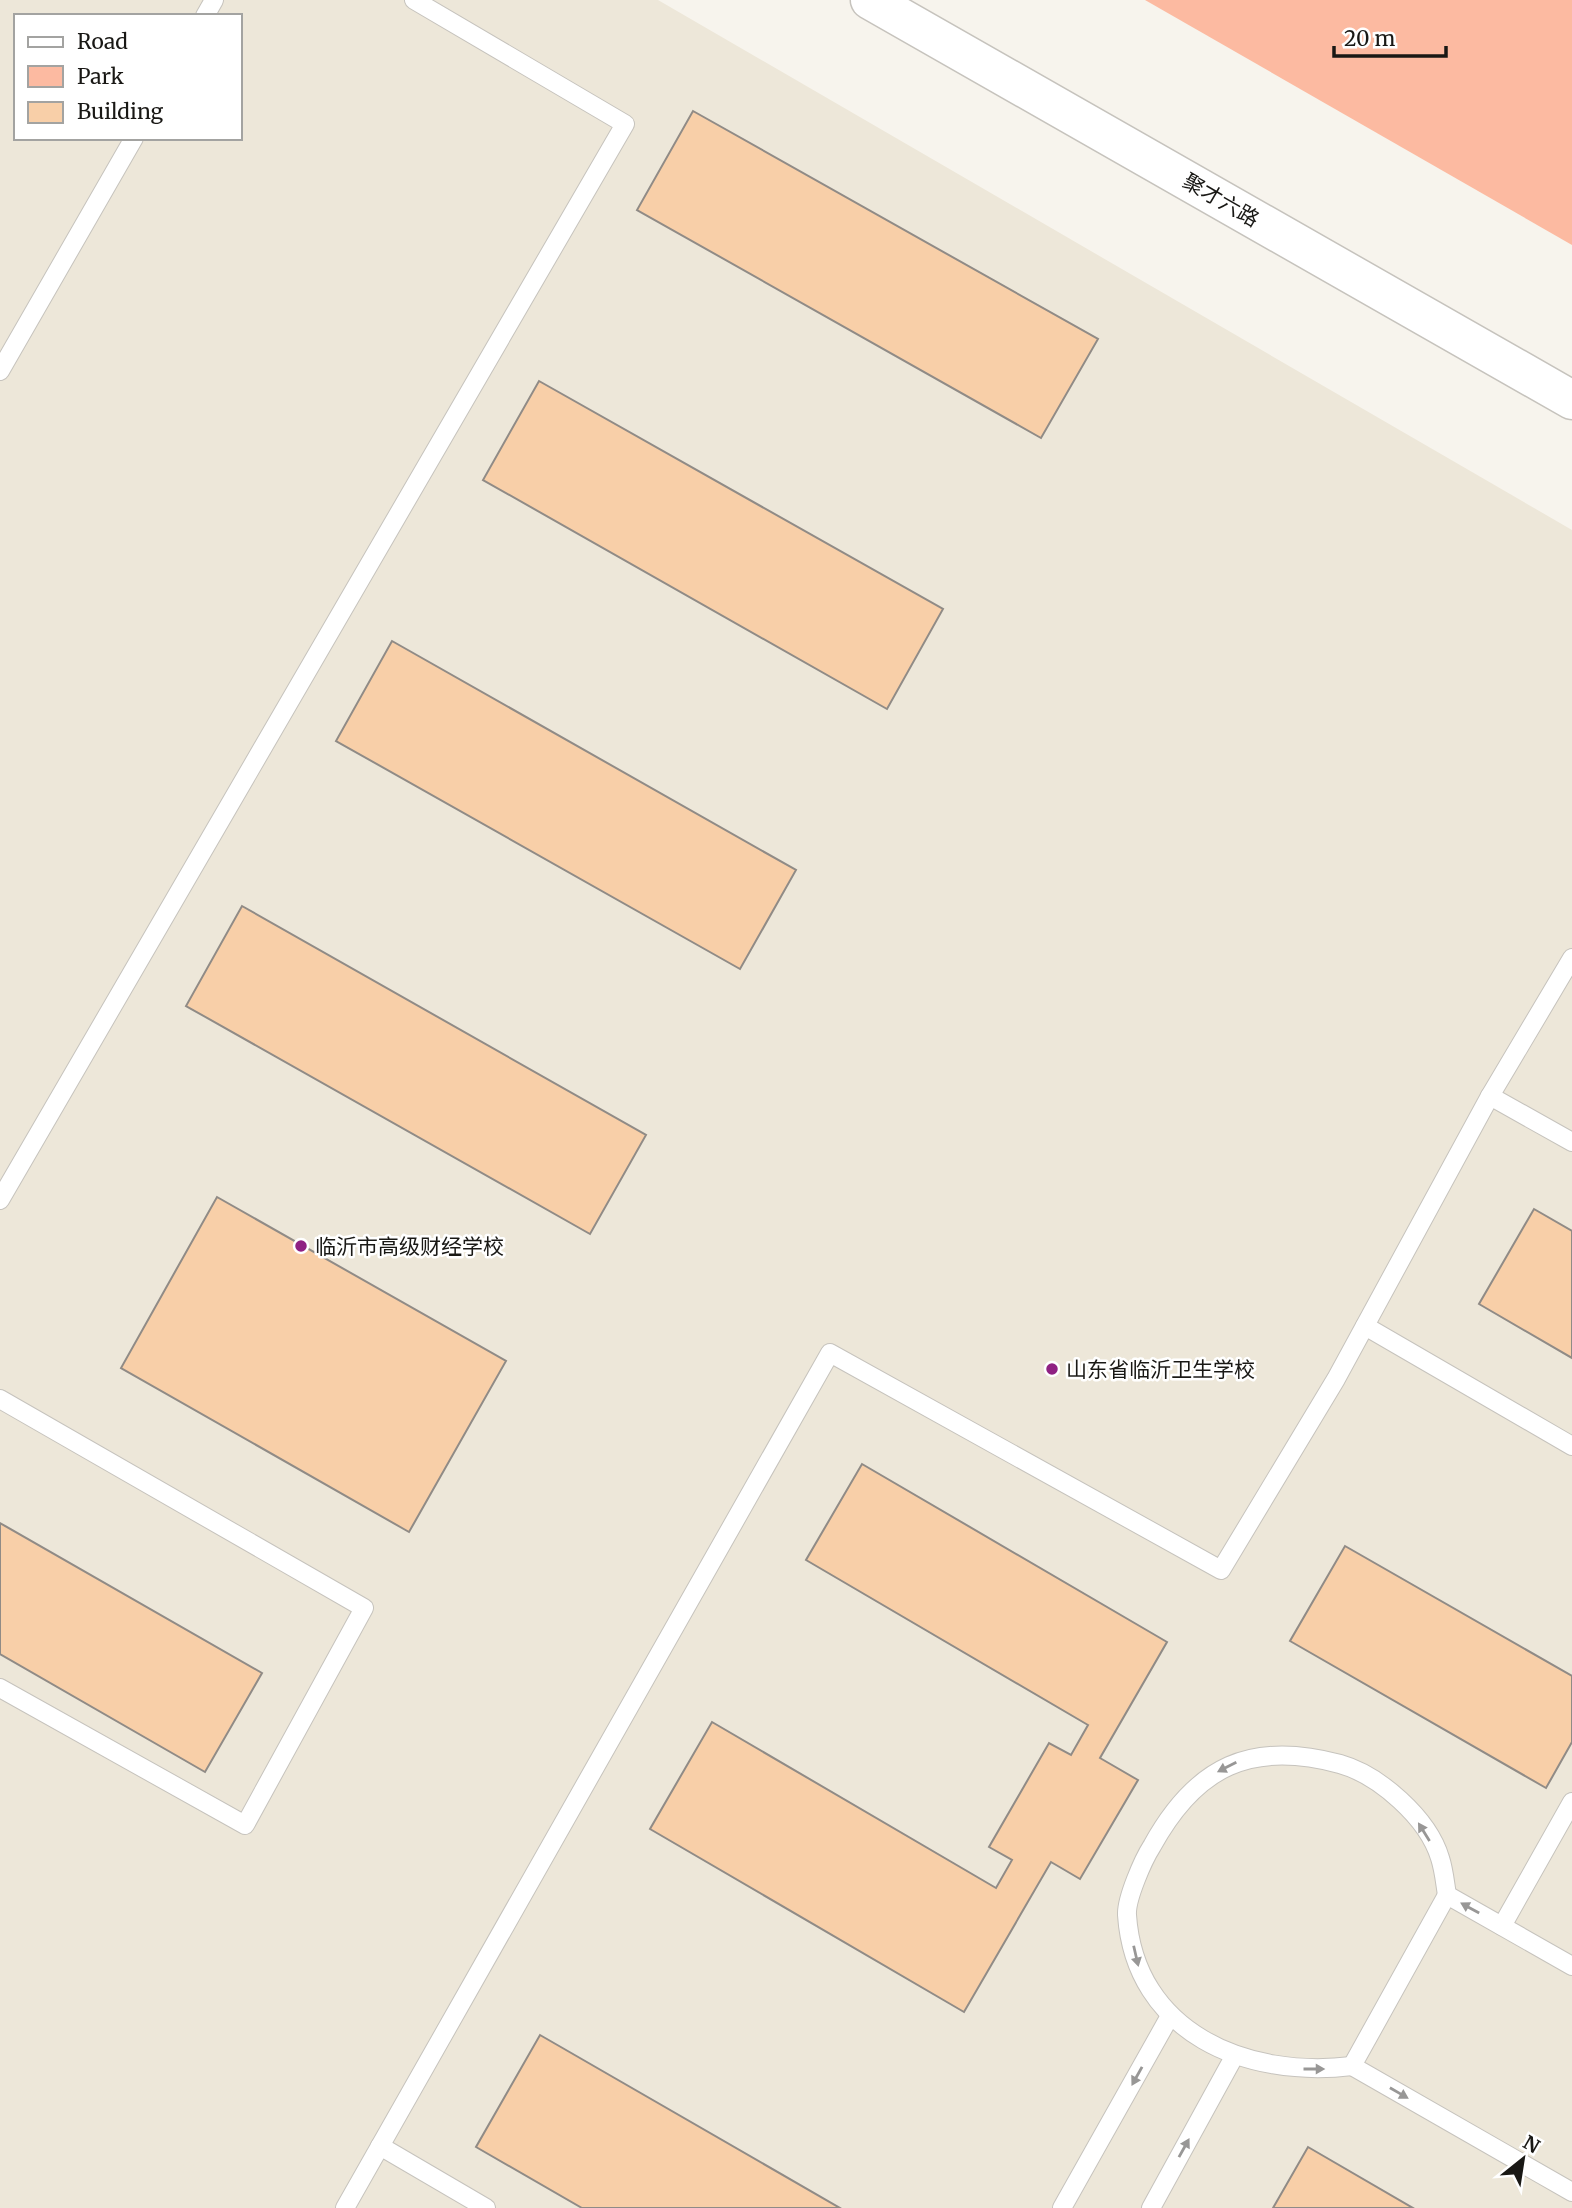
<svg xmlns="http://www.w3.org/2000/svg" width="1572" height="2208" font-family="Merriweather,'Noto Sans SC',serif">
<rect width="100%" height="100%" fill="#f7f4ed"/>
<path fill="#ede7d9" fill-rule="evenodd" d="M0 0H658L1572 530V2208H0ZM16 16H240V138H16Z"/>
<polygon fill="#fcbaa1" points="1145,0 1572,0 1572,245"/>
<g fill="#f8cfa8" stroke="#908b86" stroke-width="2">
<polygon points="693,111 1098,339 1041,438 637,210"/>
<polygon points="539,381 943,609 887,709 483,480"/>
<polygon points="392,641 796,870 740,969 336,741"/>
<polygon points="242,906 646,1135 590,1234 186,1006"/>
<polygon points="217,1197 506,1361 409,1532 121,1368"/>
<polygon points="1534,1209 1572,1231 1572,1358 1479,1304"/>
<polygon points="862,1464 1167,1642 1100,1758 1138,1780 1080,1879 1051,1862 964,2012 650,1829 712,1722 996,1888 1012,1860 989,1847 1049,1743 1071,1755 1088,1725 806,1560"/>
<polygon points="0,1523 262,1673 205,1772 0,1654"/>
<polygon points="1345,1546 1572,1676 1572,1742 1546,1788 1290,1641"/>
<polygon points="540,2035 840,2208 582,2208 476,2147"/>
<polygon points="1308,2147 1413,2208 1273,2208"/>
</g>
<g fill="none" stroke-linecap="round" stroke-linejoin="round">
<defs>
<g id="lane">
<polyline points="205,16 214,0"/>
<polyline points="0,371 134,138"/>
<polyline points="1490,1096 1572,1142"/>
<polyline points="0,1200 625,124 414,0"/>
<polyline points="1365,1326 1572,1446"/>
<polyline points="0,1399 364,1608 245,1825 0,1688"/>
<polyline points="1502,1926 1572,1802"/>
<polyline points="1572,1966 1447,1895 1352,2066 1572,2192"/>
<path d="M1352 2066C1247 2079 1135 2033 1127 1915 1126 1899 1143 1860 1152 1846 1196 1766 1251 1740 1340 1764 1379 1775 1428 1818 1440 1858 1444 1870 1445 1883 1447 1895"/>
<polyline points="380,2146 486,2208"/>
<polyline points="345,2208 830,1353 1221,1570 1336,1379 1490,1096 1572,958"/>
<polyline points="1062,2208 1170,2016"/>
<polyline points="1151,2208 1235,2055"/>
</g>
<polyline id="secondary" points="870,0 1572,400"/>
</defs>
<use href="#lane" stroke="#c6c3bd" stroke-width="20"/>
<use href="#secondary" stroke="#c6c3bd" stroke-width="41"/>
<use href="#lane" stroke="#fff" stroke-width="18"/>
<use href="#secondary" stroke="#fff" stroke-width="38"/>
</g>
<defs><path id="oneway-solid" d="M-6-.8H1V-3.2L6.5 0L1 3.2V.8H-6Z" transform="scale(1.75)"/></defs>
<g fill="#989796">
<use href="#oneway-solid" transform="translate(1227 1767) rotate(153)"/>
<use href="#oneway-solid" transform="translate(1424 1832) rotate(-122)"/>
<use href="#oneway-solid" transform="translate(1470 1908) rotate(-151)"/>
<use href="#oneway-solid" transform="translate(1136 1956) rotate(77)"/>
<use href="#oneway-solid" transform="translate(1314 2069)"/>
<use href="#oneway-solid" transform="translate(1137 2076) rotate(119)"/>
<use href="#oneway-solid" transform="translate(1399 2093) rotate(30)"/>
<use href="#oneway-solid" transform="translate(1184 2148) rotate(-61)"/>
</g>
<g fill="#8f2082" stroke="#fff" stroke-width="2.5">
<circle cx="301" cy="1246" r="7"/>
<circle cx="1052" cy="1369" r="7"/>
</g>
<g text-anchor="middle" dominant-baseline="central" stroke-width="5" stroke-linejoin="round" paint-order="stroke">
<g font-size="21" fill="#191815" stroke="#fff">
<text transform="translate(1221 200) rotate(30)">聚才六路</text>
</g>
<g font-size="21" fill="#191815" stroke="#fff" text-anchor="start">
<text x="315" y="1246">临沂市高级财经学校</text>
<text x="1066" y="1369">山东省临沂卫生学校</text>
</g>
</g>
<rect x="14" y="14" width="228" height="126" fill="#ffffff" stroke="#a3a3a1" stroke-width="2"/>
<rect x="28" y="37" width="35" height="10" fill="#ffffff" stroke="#a3a3a1" stroke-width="2"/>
<text x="77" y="49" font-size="21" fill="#191815">Road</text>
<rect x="28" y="66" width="35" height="21" fill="#fcbaa1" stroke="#a3a3a1" stroke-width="2"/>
<text x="77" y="84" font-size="21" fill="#191815">Park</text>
<rect x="28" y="102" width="35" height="21" fill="#f8cfa8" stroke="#a3a3a1" stroke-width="2"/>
<text x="77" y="119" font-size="21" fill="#191815">Building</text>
<g transform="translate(1523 2159) rotate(30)" stroke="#ffffff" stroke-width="5" paint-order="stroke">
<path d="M0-5L12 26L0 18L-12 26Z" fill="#191815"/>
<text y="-10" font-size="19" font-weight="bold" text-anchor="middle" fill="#191815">N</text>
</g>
<path d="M1334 46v10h112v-10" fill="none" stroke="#191815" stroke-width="3.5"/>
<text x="1344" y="46" font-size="21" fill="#191815" stroke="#ffffff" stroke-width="5" paint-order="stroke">20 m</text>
</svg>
